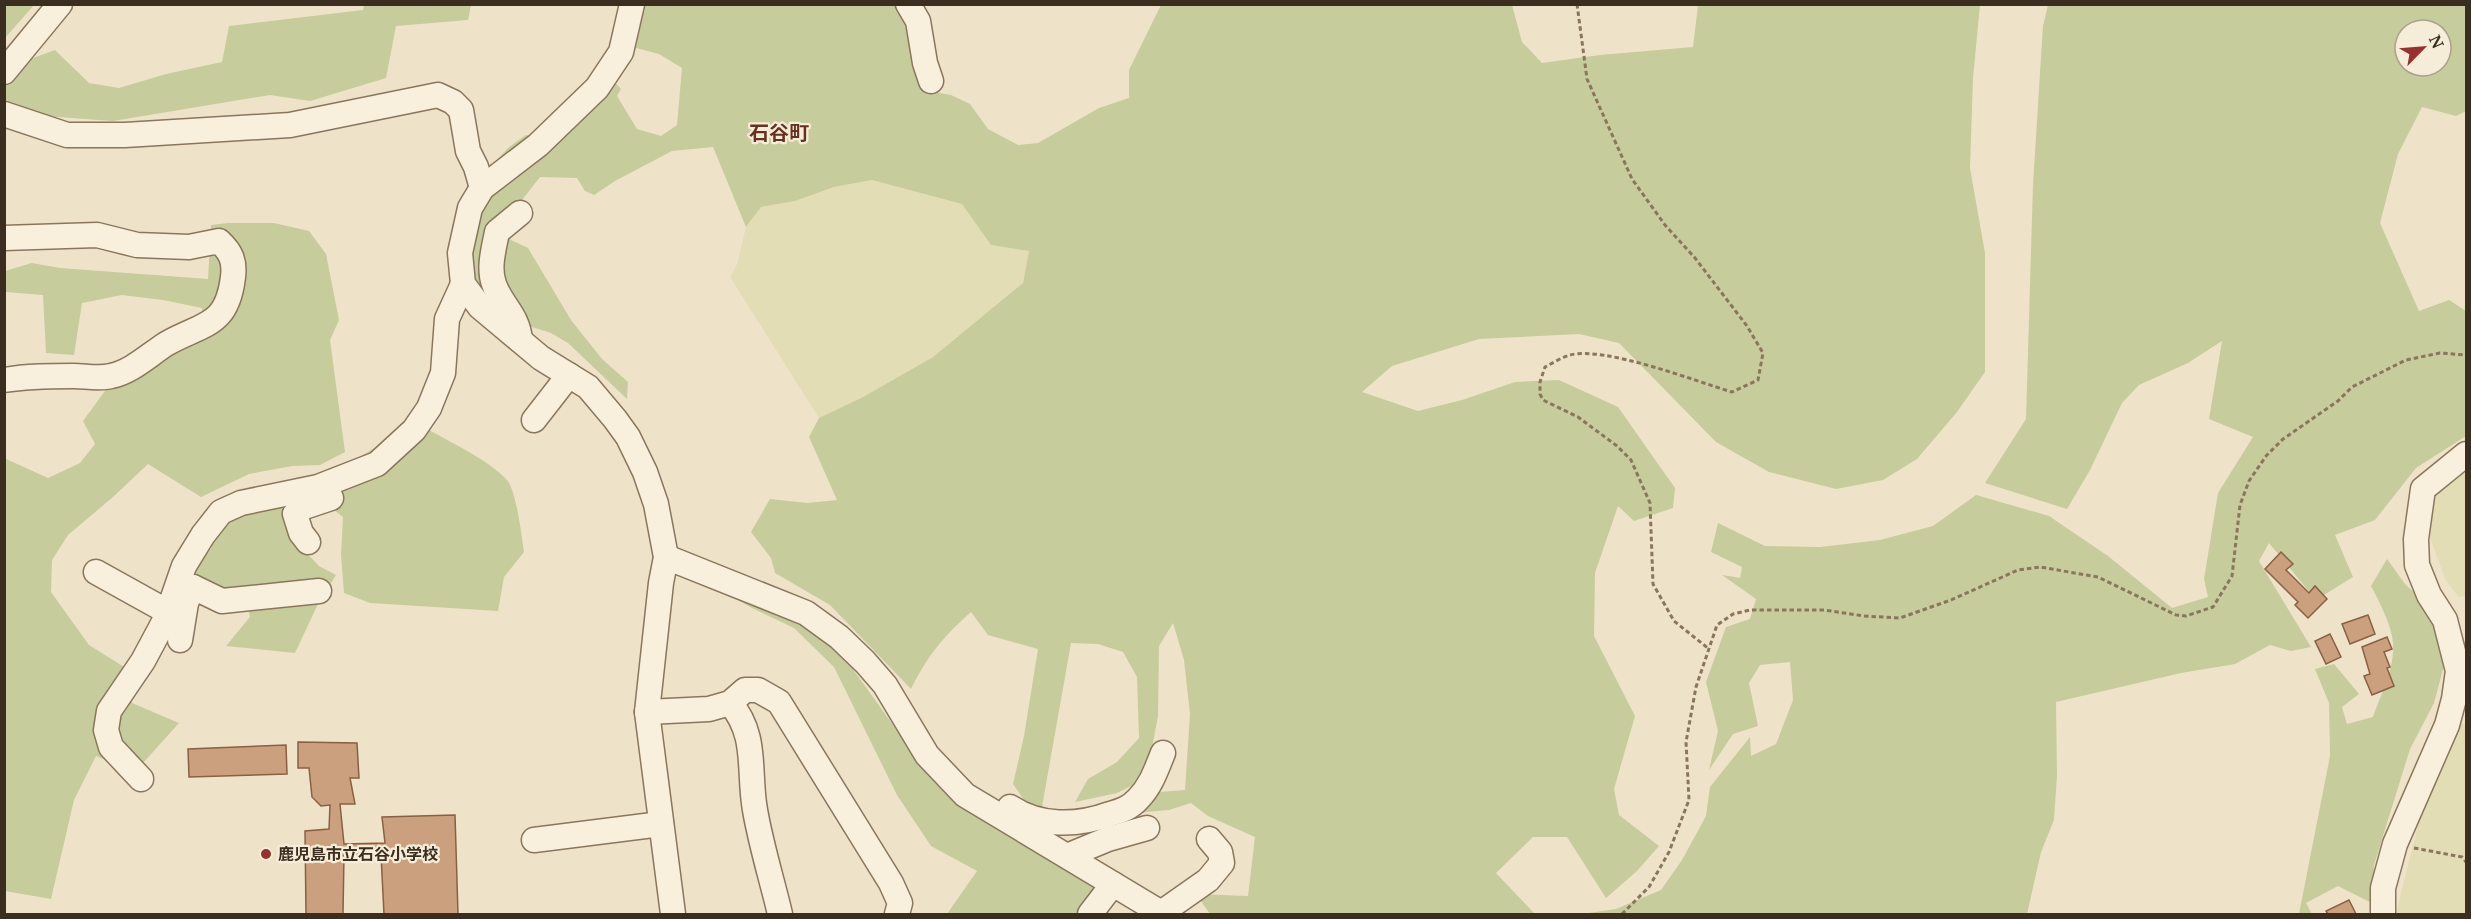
<svg xmlns="http://www.w3.org/2000/svg" width="2471" height="919" font-family="'Noto Serif','Noto Sans JP',serif">
<rect width="100%" height="100%" fill="#eee3c8"/>
<g fill="#e3ddb6">
<polygon points="872,180 962,204 991,245 1029,251 1023,283 933,357 863,397 819,418 730,277 737,264 746,227 761,207 795,201 834,187"/>
<polygon points="2466,467 2466,596 2459,597 2446,581 2428,532 2434,496"/>
<polygon points="2459,724 2466,724 2466,914 2396,914 2420,817"/>
</g>
<g fill="#c6cc9c" fill-rule="evenodd">
<polygon points="5,4 34,5 5,38 4,5"/>
<polygon points="364,5 471,5 468,20 396,26 386,78 310,101 270,95 113,121 30,115 5,103 4,87 22,62 55,50 89,83 119,88 166,74 222,62 229,26 363,10"/>
<path d="M635 5H906L927 91 951 95 970 104 988 129 1018 145 1038 143 1099 108 1129 98V70L1161 5H1512L1522 42 1542 63 1600 55 1693 47 1698 5H1980L1973 78 1970 168 1985 253V372L1957 412 1917 459 1883 480 1836 489 1769 472 1716 442 1619 343 1579 334 1479 339 1392 366 1362 392 1418 411 1462 400 1515 382 1559 380 1618 407 1675 488 1673 508 1634 521 1618 506 1595 573 1594 636 1635 716 1614 789 1619 815 1659 846 1637 871 1606 898 1567 837H1533L1496 873 1535 914H1210L1196 894 1248 896 1255 837 1208 816 1191 803 1169 810 1092 817 1146 793 1185 790 1190 714 1184 660 1173 623 1159 646 1158 716 1152 748 1135 784 1117 793 1075 802 1088 779 1117 762 1139 738 1137 677 1123 652 1098 644 1071 643 1042 807 1024 800 1013 784 1024 736 1038 649 988 635 971 612C943 637 928 655 911 689L830 605 775 573 771 558 751 532 770 499 807 503 837 500 809 437 819 418 863 397 933 357 1023 283 1029 251 991 245 962 204 872 180 834 187 795 201 761 207 746 227 713 147 672 151 615 181 594 195 585 191 577 178 540 177 501 227 511 240 528 248 571 320 602 359 628 382 627 399 568 343 551 333 510 320 491 302 468 271 478 180 509 147 526 135 545 139 610 77 621 89 617 96 637 129 661 136 677 125 682 68 659 54 625 45Z"/>
<path d="M2048 5H2466V111L2456 116 2422 107 2398 154 2380 223 2419 311 2449 300 2466 311V436L2416 468 2375 520 2335 535 2353 577 2316 600 2269 543 2259 561 2311 647 2291 651 2270 645 2235 664 2181 673 2056 702 2057 775 2054 820 2041 852 2027 914H1582L1616 909 1661 890 1682 860 1706 816 1710 787 1750 737 1751 756 1776 744 1793 700 1790 662 1760 665 1749 683 1758 726 1733 734 1709 770 1718 731 1706 682 1726 627 1750 619 1756 599 1722 575 1740 578 1742 567 1711 552 1718 523 1765 546 1820 547 1880 540 1933 526 1976 495 2049 516 2108 556 2172 608 2208 597 2204 579 2218 493 2253 437 2209 419 2222 341 2188 363 2139 385 2122 403 2090 470 2067 509 1985 483 2026 419 2033 184 2043 26ZM2405 30H2441V66H2405Z"/>
<polygon points="228,223 274,223 309,231 326,254 339,320 330,340 345,452 320,465 292,466 249,474 201,497 148,464 113,497 68,535 52,560 51,592 89,645 129,670 132,703 179,723 135,772 96,756 74,800 51,899 5,891 4,458 48,478 80,463 95,444 83,421 110,384 204,324 202,308 163,300 122,295 82,303 74,355 46,353 43,295 5,292 5,271 32,263 60,268 208,279 211,225"/>
<path d="M429 430C452 443 490 461 507 480 516 490 522 537 524 552L504 577 498 611 370 603 344 593 341 555 343 517 328 505 306 512 302 548 319 566 336 575 317 606 295 653 226 646 250 617 246 597 187 577 211 549 223 516 326 478 376 447Z"/>
<path d="M2387 559 2405 584 2426 604 2446 658 2434 703 2410 749 2374 865 2372 903 2338 886 2306 903 2312 914H2299L2330 756 2329 703 2315 669 2334 664 2359 694 2342 707 2347 724 2373 717C2381 694 2395 667 2393 643 2392 626 2379 601 2371 586Z"/>
<polygon points="700,578 807,619 842,654 901,736 962,797 1121,894 1093,914 947,914 977,871 931,846 897,795 834,667 794,628 750,607"/>
</g>
<g fill="#cba07f" stroke="#896043" stroke-width="1.5">
<polygon points="2281,552 2293,564 2286,570 2309,593 2315,586 2327,599 2308,618 2295,605 2298,602 2265,569"/>
<polygon points="2368,615 2375,634 2350,644 2342,624"/>
<polygon points="2330,634 2341,657 2326,664 2315,641"/>
<polygon points="2387,637 2392,649 2384,652 2390,667 2387,668 2394,686 2372,695 2364,676 2370,674 2362,647"/>
<polygon points="298,742 357,743 359,778 350,778 355,804 340,804 344,844 385,843 382,817 455,815 458,914 384,914 381,855 344,855 343,914 306,914 305,831 329,829 330,805 321,806 312,797 309,768 298,768"/>
<polygon points="286,745 287,774 189,777 188,749"/>
<polygon points="2349,900 2356,914 2328,914 2326,911"/>
</g>
<g fill="none" stroke-linecap="round" stroke-linejoin="round">
<defs>
<g id="minor">
<polyline points="632,4 621,52 597,88 538,145 482,188 470,208 460,253 463,284 480,307 541,358 588,387 615,419 628,437 645,472 656,504 666,557 661,583 647,712 673,914"/>
<polyline points="908,4 918,21 925,63 931,81"/>
<polyline points="4,72 60,4"/>
<polyline points="4,114 67,135 125,135 290,125 438,95 453,102 461,110 468,151 476,167 482,188"/>
<path d="M4 238 97 235 137 245 189 247 219 241C231 252 235 261 233 277 227 328 202 323 166 344 149 355 131 372 111 376 99 379 85 376 74 376 50 376 28 376 4 380"/>
<path d="M520 340C518 315 501 305 494 284 488 268 494 248 497 232L520 213"/>
<polyline points="534,420 569,375"/>
<polyline points="308,542 301,533 295,514 301,508 331,498"/>
<polyline points="666,557 806,613 839,637 865,662 885,685 927,755 965,795 1163,914"/>
<polyline points="96,572 168,612"/>
<polyline points="193,587 222,601 319,591"/>
<polyline points="180,640 186,603 193,587"/>
<path d="M730 703C758 735 748 771 755 810 761 845 772 880 780 914"/>
<polyline points="647,712 709,709 730,703 745,690 758,690 779,702 891,883 900,903 897,914"/>
<polyline points="141,779 111,747 106,730 109,711 143,661 166,618 184,566 203,535 221,512 241,503 318,487 377,464 414,430 429,408 443,373 447,319 463,284"/>
<path d="M1010 807C1040 827 1077 826 1110 814 1121 811 1130 808 1138 799 1151 786 1156 770 1163 753"/>
<polyline points="534,840 661,824"/>
<polyline points="1067,856 1108,839 1147,828"/>
<polyline points="1161,913 1208,880 1222,863 1220,852 1209,839"/>
<polyline points="1090,914 1113,884"/>
<polyline points="2383,914 2383,888 2395,844 2447,725 2454,699 2458,671 2445,620 2429,595 2417,565 2416,539 2423,489 2466,454"/>
</g>
</defs>
<use href="#minor" stroke="#8a765d" stroke-width="27"/>
<g stroke="#8a765d" stroke-width="3" stroke-dasharray="4.5 3" stroke-linecap="butt">
<path d="M1577 4 1587 79 1632 179 1665 225 1695 258 1747 326 1763 353 1758 380 1732 392C1695 381 1605 346 1570 355 1562 357 1553 363 1545 367L1540 382V394L1543 400 1578 417 1617 446 1631 460 1650 503 1653 584 1674 621 1709 649"/>
<polyline points="2414,848 2462,857 2466,862"/>
<polyline points="1622,914 1649,887 1669,852 1689,800 1686,742 1696,687 1717,625 1733,614 1750,610 1824,610 1864,616 1900,618 1951,600 2018,570 2040,567 2098,577 2176,615 2186,616 2213,607 2232,576 2240,505 2249,481 2266,456 2283,439 2338,401 2352,387 2406,360 2440,353 2466,355"/>
</g>
<use href="#minor" stroke="#f8f0dc" stroke-width="24"/>
</g>
<circle fill="#98302e" stroke="#f5edd8" stroke-width="2" cx="266" cy="854" r="6"/>
<g text-anchor="middle" dominant-baseline="central" stroke-width="4.5" stroke-linejoin="round" paint-order="stroke">
<g font-size="16" font-weight="bold" fill="#3b2e20" stroke="#f5edd8" text-anchor="start">
<text x="278" y="854">鹿児島市立石谷小学校</text>
</g>
<g font-size="20" font-weight="bold" fill="#663121" stroke="#f5edd8">
<text x="779" y="132">石谷町</text>
</g>
</g>
<rect width="2471" height="919" fill="none" stroke="#3b2e20" stroke-width="12"/>
<g transform="translate(2423 48) rotate(65)"><circle r="28" fill="#f5edd8" stroke="#aba18e" stroke-width="1.5"/>
<path d="M0-4.5L10 22L0 15L-10 22Z" fill="#98302e"/>
<text y="-9" font-size="16" font-weight="bold" text-anchor="middle" fill="#3b2e20">N</text>
</g>
</svg>
